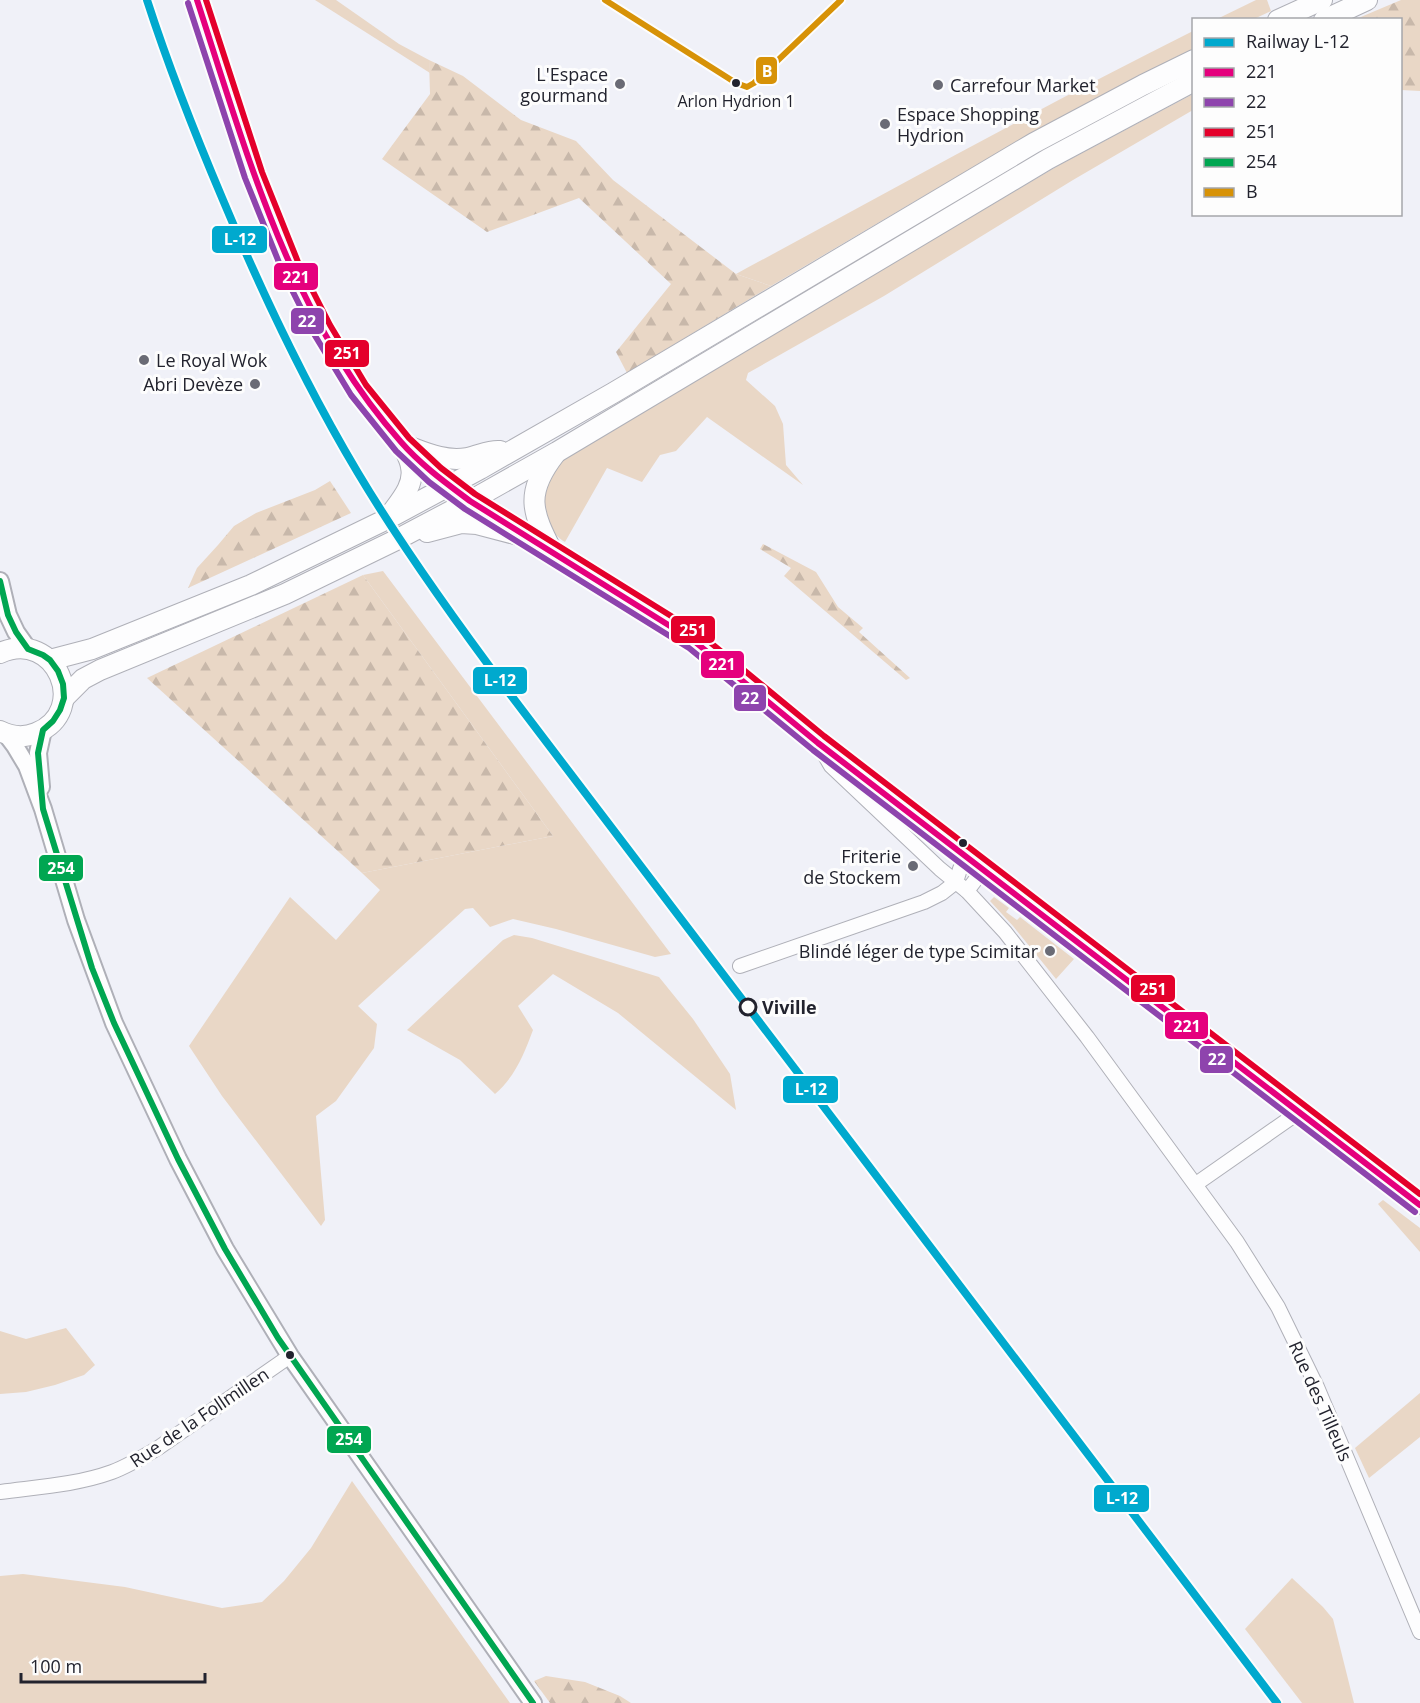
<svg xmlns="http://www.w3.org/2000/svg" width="1420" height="1703" font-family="'Open Sans',sans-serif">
<defs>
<pattern id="forest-firs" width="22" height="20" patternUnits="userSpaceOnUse" patternTransform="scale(1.5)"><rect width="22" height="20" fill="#e9d7c6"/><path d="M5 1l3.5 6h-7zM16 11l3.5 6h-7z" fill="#c8b8aa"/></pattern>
</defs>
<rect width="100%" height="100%" fill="#f0f1f8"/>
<g fill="#e9d7c6">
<polygon points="315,0 336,0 399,44 429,60 430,73"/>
<polygon points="1256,0 1267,0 1271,11 1254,19 1217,19"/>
<path d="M1193 31V49C1049 121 910 204 771 286L736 274C888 192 1039 108 1193 31Z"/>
<path d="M1193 94V110L1073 180 884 296 748 373 746 380 775 406 783 424 786 465 803 485 707 417 676 451 660 455 642 482 607 468 565 542C543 528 544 513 541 489L561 459 1061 164Z"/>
<polygon points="383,571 671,954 655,957 556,929 513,919 490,927 473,908 465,909 358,1006 377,1024 374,1048 336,1101 316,1116 325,1220 321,1226 222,1096 189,1046 290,897 336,940 380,890 362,873 553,836 363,575"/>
<polygon points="994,897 1009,908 1006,912 1017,920 1020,917 1074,959 1056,979 1013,926 990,901"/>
<path d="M514 935 532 938 659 977 693 1019 730 1074 736 1110 618 1013 553 974 518 1006 533 1030C524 1054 515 1077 495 1094L460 1060 407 1030 503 940Z"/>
<polygon points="1383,1200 1420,1228 1420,1252 1378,1204"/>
<polygon points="66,1328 95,1365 84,1375 55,1385 26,1392 0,1394 0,1331 26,1339"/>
<polygon points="1420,1393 1420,1437 1369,1478 1355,1448"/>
<polygon points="352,1481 510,1703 0,1703 0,1576 23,1574 125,1587 222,1608 262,1602 284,1581 311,1548"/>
<polygon points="1292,1578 1323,1607 1333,1619 1354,1703 1302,1703 1245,1629"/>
</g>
<g fill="url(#forest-firs)">
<polygon points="1401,0 1420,0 1420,91 1401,90 1400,20 1356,19"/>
<polygon points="429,60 463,76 521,120 576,141 613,180 736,274 771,286 627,373 616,352 671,284 579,198 487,232 382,159 430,94"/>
<polygon points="330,481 351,513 188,588 197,568 218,545 234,526 256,513 315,490"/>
<polygon points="763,544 816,572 838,607 863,628 859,632 910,678 906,680 784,576 791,568 760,549"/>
<polygon points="363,575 553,836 362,873 147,678"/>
<polygon points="546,1676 585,1682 620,1696 631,1703 550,1703 534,1681"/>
</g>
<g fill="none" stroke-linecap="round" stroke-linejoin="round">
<defs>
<g id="minor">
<polyline points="820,747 831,766 940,869 967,891 1005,932 1087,1037 1237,1242 1278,1307 1317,1387 1420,1632"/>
<polyline points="956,882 960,869 967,857"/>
<polyline points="967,891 983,870"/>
<polyline points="740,966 924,902 942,893 956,882"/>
<polyline points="1196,1184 1299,1112"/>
<path d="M0 1492C37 1487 76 1485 112 1472 128 1466 143 1457 158 1448L290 1356"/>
</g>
<g id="major">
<polyline points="197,0 254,175 290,266 322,329 359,390 378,415 402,444 435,475 470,501 647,611 694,641 818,743 1420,1205"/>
<polyline points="0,581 8,615 16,632 28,649"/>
<polyline points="6,734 15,746 27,766 43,809 76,920 114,1023 178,1159 225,1249 290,1356 533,1703"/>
<polyline points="41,787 38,753 43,730"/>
</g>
<g id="highway">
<polyline points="1278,20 1322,0"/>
<polyline points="1324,20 1367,0"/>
<path d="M402 444C424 452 444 462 467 458 479 456 488 450 500 451"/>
<path d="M390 515C400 501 415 485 411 467 410 459 405 451 402 444"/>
<polyline points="427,532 461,523 477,524 526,537"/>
<path d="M553 553C532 512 524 494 555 454"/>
<path d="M0 653C56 628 91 711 36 733 24 738 12 737 0 731"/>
<polyline points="50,660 92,649 251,585 389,518 480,469 613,393 1034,143 1143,85 1194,60"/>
<polyline points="64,698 83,679 100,670 285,594 396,540 470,501 557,452 1048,159 1194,81"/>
</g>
</defs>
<use href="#minor" stroke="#afb0b8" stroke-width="16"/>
<use href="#major" stroke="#afb0b8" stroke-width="20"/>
<use href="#highway" stroke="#afb0b8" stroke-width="22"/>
<use href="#minor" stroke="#fdfdfe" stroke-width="14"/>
<use href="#major" stroke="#fdfdfe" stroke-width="16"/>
<use href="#highway" stroke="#fdfdfe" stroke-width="20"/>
<defs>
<path id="bus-1" d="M197 0C247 154 291 319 401 442 421 465 446 483 470 501L694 641 818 743 1420 1205"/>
<polyline id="bus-2" points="188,3 245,178 282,270 314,334 351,395 396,451 429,482 465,509 689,648 813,750 1415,1212"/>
<polyline id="bus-3" points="206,0 262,172 298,262 330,325 366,385 409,438 441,468 475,494 700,634 824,736 1420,1194"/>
<polyline id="bus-4" points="0,581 8,615 16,632 28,649 43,655 50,660 58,671 63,684 64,698 60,710 53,721 43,730 38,753 43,809 92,968 114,1023 178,1159 225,1249 278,1338 533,1703"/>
<polyline id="bus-5" points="605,0 736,83 747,87 754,83 841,0"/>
</defs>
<use href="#bus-1" stroke="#fdfdfd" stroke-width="10"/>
<use href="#bus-2" stroke="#fdfdfd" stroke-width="10"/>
<use href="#bus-3" stroke="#fdfdfd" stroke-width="10"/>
<use href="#bus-4" stroke="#fdfdfd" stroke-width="10"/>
<use href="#bus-5" stroke="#fdfdfd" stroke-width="10"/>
<use href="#bus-1" stroke="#e5007d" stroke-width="6"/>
<use href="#bus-2" stroke="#8e44ad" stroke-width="6"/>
<use href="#bus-3" stroke="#e4002b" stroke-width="6"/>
<use href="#bus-4" stroke="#00a651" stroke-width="6"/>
<use href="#bus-5" stroke="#d79207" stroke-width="6"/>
<defs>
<path id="rail-1" d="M147 0C169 68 195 134 223 200 262 293 306 386 358 473 404 550 456 622 510 694L1277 1703"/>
</defs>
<use href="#rail-1" stroke="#fdfdfd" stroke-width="12"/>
<use href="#rail-1" stroke="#00a9ce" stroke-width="8"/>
</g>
<g fill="#22232e" stroke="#fdfdfd" stroke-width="2">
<circle cx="736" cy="83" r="5"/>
<circle cx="963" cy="843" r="5"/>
<circle cx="290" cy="1355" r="5"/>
</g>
<g fill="#6a6b75" stroke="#fdfdfd" stroke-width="2">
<circle cx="620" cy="84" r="6"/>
<circle cx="938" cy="85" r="6"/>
<circle cx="885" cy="124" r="6"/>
<circle cx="144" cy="360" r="6"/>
<circle cx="255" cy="384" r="6"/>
<circle cx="913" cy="866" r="6"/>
<circle cx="1050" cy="951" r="6"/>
</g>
<circle fill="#fdfdfd" stroke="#22232e" stroke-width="3" cx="748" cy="1007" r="8"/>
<g text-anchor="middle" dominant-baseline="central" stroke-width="6" stroke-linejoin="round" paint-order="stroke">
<g font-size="16" fill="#22232e" stroke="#fdfdfd">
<text x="736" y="101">Arlon Hydrion 1</text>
</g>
<g font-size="18" fill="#22232e" stroke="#fdfdfd" text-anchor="end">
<text x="608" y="74">L'Espace<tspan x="608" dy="21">gourmand</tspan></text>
<text x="950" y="85" text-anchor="start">Carrefour Market</text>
<text x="897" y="114" text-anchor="start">Espace Shopping<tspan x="897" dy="21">Hydrion</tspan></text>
<text x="156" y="360" text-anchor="start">Le Royal Wok</text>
<text x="243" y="384">Abri Devèze</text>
<text x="901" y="856">Friterie<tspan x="901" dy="21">de Stockem</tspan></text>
<text x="1038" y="951">Blindé léger de type Scimitar</text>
</g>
<g font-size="18" font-weight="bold" fill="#22232e" stroke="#fdfdfd" text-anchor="start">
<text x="762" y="1007">Viville</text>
</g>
<g font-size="18" fill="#22232e" stroke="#fdfdfd">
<text transform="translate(1321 1401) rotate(66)">Rue des Tilleuls</text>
<text transform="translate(199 1417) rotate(-34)">Rue de la Follmillen</text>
</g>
</g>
<g stroke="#fdfdfd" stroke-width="2">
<rect x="755" y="56" width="23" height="29" rx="6" fill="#d79207"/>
<rect x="211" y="225" width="57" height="29" rx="6" fill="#00a9ce"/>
<rect x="273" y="262" width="46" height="29" rx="6" fill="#e5007d"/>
<rect x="290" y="307" width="35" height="28" rx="6" fill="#8e44ad"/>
<rect x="324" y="339" width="46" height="29" rx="6" fill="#e4002b"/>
<rect x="670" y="615" width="46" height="29" rx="6" fill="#e4002b"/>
<rect x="700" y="650" width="45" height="29" rx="6" fill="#e5007d"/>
<rect x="472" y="666" width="56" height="29" rx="6" fill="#00a9ce"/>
<rect x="733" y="684" width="34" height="28" rx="6" fill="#8e44ad"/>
<rect x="38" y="854" width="46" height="28" rx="6" fill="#00a651"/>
<rect x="1130" y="974" width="46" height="29" rx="6" fill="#e4002b"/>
<rect x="1164" y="1011" width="45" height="29" rx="6" fill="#e5007d"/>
<rect x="1199" y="1045" width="35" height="29" rx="6" fill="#8e44ad"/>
<rect x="782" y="1075" width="57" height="29" rx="6" fill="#00a9ce"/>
<rect x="326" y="1425" width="46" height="29" rx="6" fill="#00a651"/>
<rect x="1093" y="1484" width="57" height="29" rx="6" fill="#00a9ce"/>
</g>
<g font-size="16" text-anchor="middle" font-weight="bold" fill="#fff">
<text x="767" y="77">B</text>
<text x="240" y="245">L-12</text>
<text x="296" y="283">221</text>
<text x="307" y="327">22</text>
<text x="347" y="359">251</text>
<text x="693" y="636">251</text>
<text x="722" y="670">221</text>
<text x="500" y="686">L-12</text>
<text x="750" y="704">22</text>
<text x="61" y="874">254</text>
<text x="1153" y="995">251</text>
<text x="1187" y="1032">221</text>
<text x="1217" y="1065">22</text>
<text x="811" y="1095">L-12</text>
<text x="349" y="1445">254</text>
<text x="1122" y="1504">L-12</text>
</g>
<rect x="1192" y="18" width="210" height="198" fill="#fdfdfd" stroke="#a5a6aa" stroke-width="1.5"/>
<rect x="1204" y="38" width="30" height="9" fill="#00a9ce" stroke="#a5a6aa" stroke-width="1.5"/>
<text x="1246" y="48" font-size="18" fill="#22232e">Railway L-12</text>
<rect x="1204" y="68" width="30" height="9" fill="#e5007d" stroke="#a5a6aa" stroke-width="1.5"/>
<text x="1246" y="78" font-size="18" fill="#22232e">221</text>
<rect x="1204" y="98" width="30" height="9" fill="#8e44ad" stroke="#a5a6aa" stroke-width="1.5"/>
<text x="1246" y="108" font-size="18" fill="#22232e">22</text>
<rect x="1204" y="128" width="30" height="9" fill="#e4002b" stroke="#a5a6aa" stroke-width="1.5"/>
<text x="1246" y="138" font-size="18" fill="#22232e">251</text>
<rect x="1204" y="158" width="30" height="9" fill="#00a651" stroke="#a5a6aa" stroke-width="1.5"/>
<text x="1246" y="168" font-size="18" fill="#22232e">254</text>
<rect x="1204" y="188" width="30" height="9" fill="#d79207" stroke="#a5a6aa" stroke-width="1.5"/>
<text x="1246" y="198" font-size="18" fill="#22232e">B</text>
<path d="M21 1673v9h184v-9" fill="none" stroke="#22232e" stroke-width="3"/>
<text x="30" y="1673" font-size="18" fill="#22232e" stroke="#fdfdfd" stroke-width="4.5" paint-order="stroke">100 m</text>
</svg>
